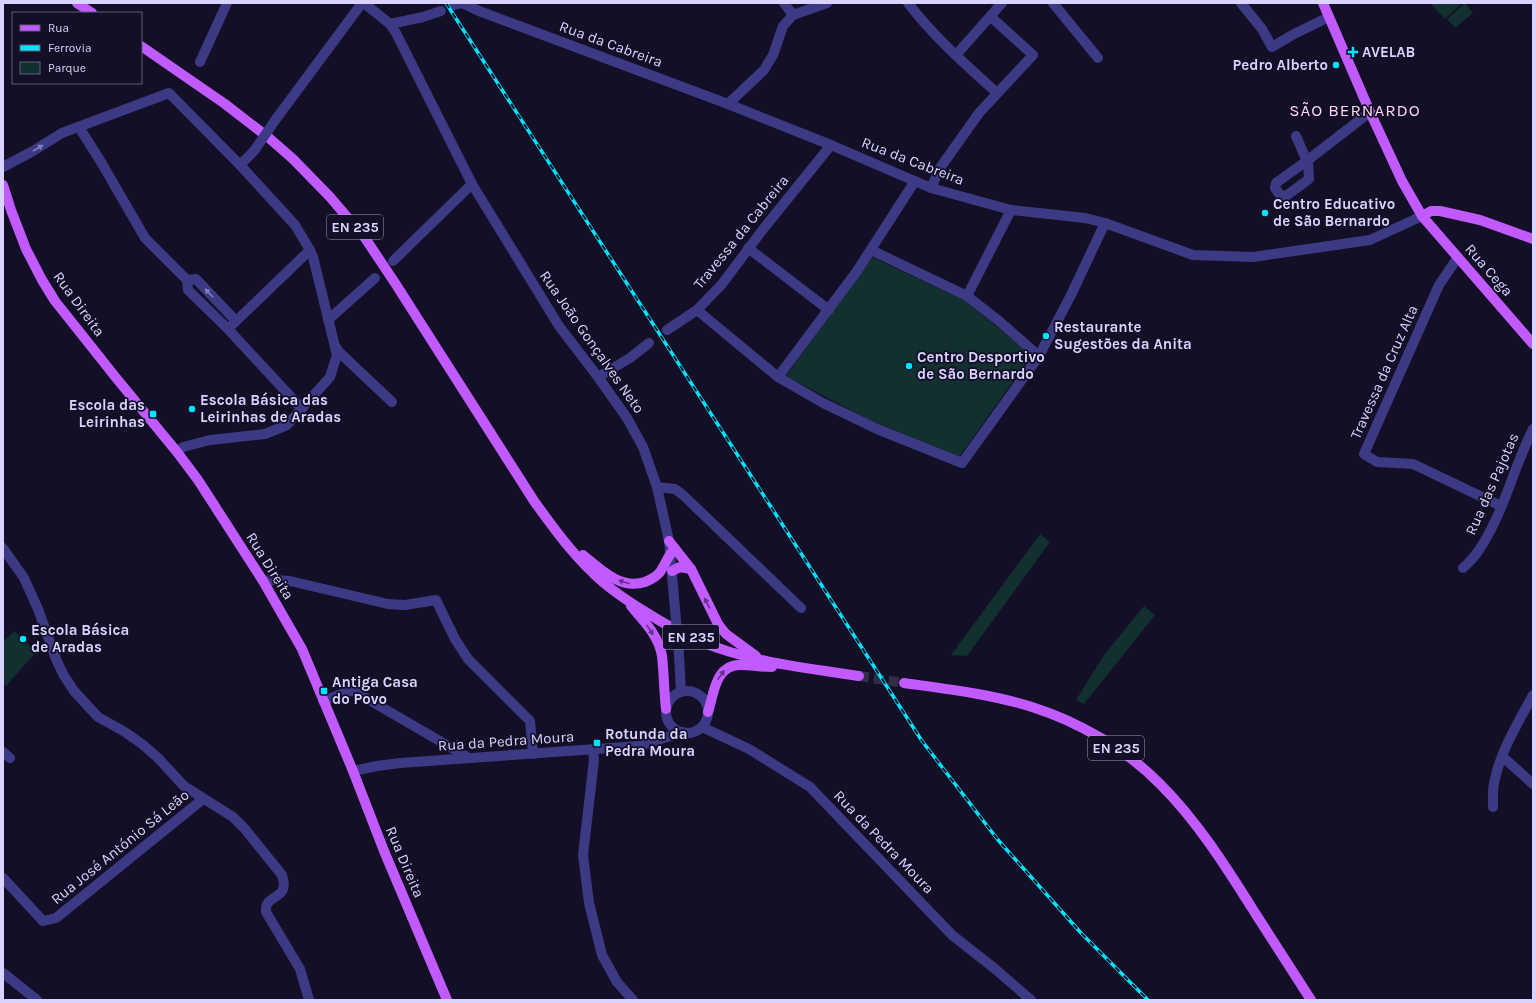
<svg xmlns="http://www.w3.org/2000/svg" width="1536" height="1003" font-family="Karla,sans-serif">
<rect width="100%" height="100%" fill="#130f26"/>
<g fill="#12302f">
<polygon points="1430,3 1462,3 1445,19"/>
<polygon points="1465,3 1473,13 1455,28 1447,19"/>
<polygon points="872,257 964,300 1032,355 959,457 869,420 786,376"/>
<polygon points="1040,534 1050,542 967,656 951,655"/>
<polygon points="1144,606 1155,615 1084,704 1076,700 1104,655"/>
<polygon points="14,631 36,652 6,686 3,684 3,642"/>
</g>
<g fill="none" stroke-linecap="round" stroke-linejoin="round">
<polyline stroke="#312d47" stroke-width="10" stroke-dasharray="10 5" stroke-linecap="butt" points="859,676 904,683"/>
<g stroke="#3d3a85" stroke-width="10">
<polyline points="364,3 390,24 396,33 472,184 559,326 598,377 627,418 643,447 657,487 669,541 675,609"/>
<polyline points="784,3 793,15"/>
<path d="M908 3C933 36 966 65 997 93"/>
<polyline points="1053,3 1098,58"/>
<polyline points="1241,3 1262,29 1272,47 1294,34 1329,17"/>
<polyline points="454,5 462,3 479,11 728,104 831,145 931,188 1011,210 1085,218 1105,223 1193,255 1253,257 1370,240 1422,216"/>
<polyline points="390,24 423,17 441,11"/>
<polyline points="956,55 1002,3"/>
<polyline points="200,62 227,3"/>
<polyline points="728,104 764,70 773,55 783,26 793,15 827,3"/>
<polyline points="276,119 362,3"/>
<polyline points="79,127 101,162 145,238 187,280"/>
<polyline points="1296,136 1305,157 1308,160 1309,179 1286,196 1280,195 1275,188 1276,183 1308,160 1370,112"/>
<polyline points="240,165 254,151"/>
<polyline points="3,167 33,151 62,133 169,93 240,165 295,225 310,250 313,257 337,355 330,377 287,425 265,434 210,440 183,447 177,452"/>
<polyline points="931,188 940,168 979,113 1033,55 991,17"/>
<polyline points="748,248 829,310"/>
<polyline points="871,250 967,296 999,321 1039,356"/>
<polyline points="1458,257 1439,285 1364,454 1377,462 1413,464 1501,506"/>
<polyline points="393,261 472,184"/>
<polyline points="967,296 1011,210"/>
<polyline points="697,310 778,377 823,403 877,429 962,463 1039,356 1071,295 1105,223"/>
<polyline points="328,320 375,278"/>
<polyline points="236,321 196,279 187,280 188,290 228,329 302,409"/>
<polyline points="232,325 310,250"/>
<polyline points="667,330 697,310 722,284 764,228 831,145"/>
<polyline points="336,347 339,352 392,402"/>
<polyline points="598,377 630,358 649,343"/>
<polyline points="778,377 857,271 915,181"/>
<polyline points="657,487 675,489 683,495 801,608"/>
<path d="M3 548 24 578 38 609 56 659 63 674 74 691 98 717 125 732 142 744 158 758 184 786 233 817 245 829 282 875C291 902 264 892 266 912L300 969 309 1000"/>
<path d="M1463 568C1468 563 1475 557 1479 550 1504 513 1513 468 1533 429"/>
<polyline points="263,581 273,580 290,581 388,604 405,605 436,600 455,639 468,659 530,721 533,754"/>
<polyline points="679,655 681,692"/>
<circle cx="687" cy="712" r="21"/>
<polyline points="323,701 352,690 469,758"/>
<polyline points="702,727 749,749 810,787 952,935 994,968 1031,1000"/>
<polyline points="593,750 594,760 583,855 589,903 602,955 617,982 633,1000"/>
<polyline points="3,752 10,758"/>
<polyline points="1503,757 1533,784"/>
<polyline points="353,771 377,766 400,763 639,746 683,732"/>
<path d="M1493 807C1493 798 1492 788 1495 779 1501 750 1519 721 1533 695"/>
<polyline points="3,878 43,921 56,918 203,799"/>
<polyline points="3,973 37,1000"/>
</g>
<g stroke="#c25bff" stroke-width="10">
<polyline points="77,3 92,13"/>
<polyline points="1323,3 1370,112 1402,181 1422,216 1533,344"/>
<path d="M141 46 225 104 269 138 293 159 330 197 365 238 395 283 534 501C552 526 570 551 593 573 608 588 626 600 644 611 661 622 679 632 697 640 748 662 805 668 859 676"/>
<polyline points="3,185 11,210 26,249 42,280 55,301 117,379 177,452 198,480 263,581 302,649 353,771 384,851 447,1000"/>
<polyline points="1422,216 1431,211 1440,211 1480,220 1533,239"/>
<polyline points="669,541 691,569 718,624 726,634 756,656"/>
<path d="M583 555C600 569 620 590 645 582 650 580 657 576 660 572 664 566 667 559 671 553"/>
<polyline points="672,571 680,567 691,569"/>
<path d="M631 606C643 620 659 636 662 656 664 673 664 692 666 709"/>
<path d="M904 683C947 689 991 694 1032 707 1079 722 1126 749 1161 785 1199 823 1228 870 1257 916 1275 944 1293 972 1311 1000"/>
<path d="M708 712C714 694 715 665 740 665 751 665 761 667 772 667"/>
</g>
<defs>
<polyline id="rail" points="446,3 922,741 998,840 1081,933 1148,1000"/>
</defs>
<use href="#rail" stroke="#00e5ff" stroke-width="3.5"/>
<use href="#rail" stroke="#130f26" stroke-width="2" stroke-dasharray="6" stroke-linecap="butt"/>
<g stroke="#3d3a85" stroke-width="10">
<polyline points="254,151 276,119"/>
<polyline points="675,609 679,655"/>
</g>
</g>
<defs><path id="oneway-solid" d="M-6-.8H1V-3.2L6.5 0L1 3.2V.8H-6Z"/></defs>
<g fill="#837fbc">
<use href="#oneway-solid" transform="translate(38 148) rotate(-31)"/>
<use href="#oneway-solid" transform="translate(209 293) rotate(-134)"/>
</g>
<g fill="#623188">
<use href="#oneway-solid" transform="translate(624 582) rotate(-163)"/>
<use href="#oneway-solid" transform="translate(707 603) rotate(-116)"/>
<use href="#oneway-solid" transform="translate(650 630) rotate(56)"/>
<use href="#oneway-solid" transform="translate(721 675) rotate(-55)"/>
</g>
<g fill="#00e5ff" stroke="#130f26" stroke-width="1.5">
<path d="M1351 46h4v4h4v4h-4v4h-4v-4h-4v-4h4z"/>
<circle cx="1336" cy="65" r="4"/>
<circle cx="1265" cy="213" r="4"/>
<circle cx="1046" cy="336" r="4"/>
<circle cx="909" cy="366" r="4"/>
<circle cx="192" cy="409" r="4"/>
<rect x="149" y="410" width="8" height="8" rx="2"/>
<circle cx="23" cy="639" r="4"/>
<rect x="320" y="687" width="8" height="8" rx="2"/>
<rect x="593" y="739" width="8" height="8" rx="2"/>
</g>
<g text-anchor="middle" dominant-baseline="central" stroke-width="3.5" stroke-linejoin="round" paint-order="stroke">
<g fill="#130f26" stroke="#9e99be" stroke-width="1">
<rect x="327" y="215" width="56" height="24" rx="3"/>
<rect x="663" y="625" width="56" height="24" rx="3"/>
<rect x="1088" y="736" width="56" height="24" rx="3"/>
</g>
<g font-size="14" font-weight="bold" fill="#d9d4ff">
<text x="355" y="227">EN 235</text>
<text x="691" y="637">EN 235</text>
<text x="1116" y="748">EN 235</text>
</g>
<g font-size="15" fill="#d9d4ff" stroke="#130f26">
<text transform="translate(611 44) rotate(20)">Rua da Cabreira</text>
<text transform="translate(913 161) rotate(21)">Rua da Cabreira</text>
<text transform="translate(741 232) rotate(-51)">Travessa da Cabreira</text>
<text transform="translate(1489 270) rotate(49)">Rua Cega</text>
<text transform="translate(79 304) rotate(54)">Rua Direita</text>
<text transform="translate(592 342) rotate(55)">Rua João Gonçalves Neto</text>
<text transform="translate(1384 372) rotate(-66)">Travessa da Cruz Alta</text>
<text transform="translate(1492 484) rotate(-66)">Rua das Pajotas</text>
<text transform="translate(270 566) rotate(58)">Rua Direita</text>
<text transform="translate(506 741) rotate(-4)">Rua da Pedra Moura</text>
<text transform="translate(884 842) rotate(46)">Rua da Pedra Moura</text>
<text transform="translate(120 847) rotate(-39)">Rua José António Sá Leão</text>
<text transform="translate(405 862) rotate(67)">Rua Direita</text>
</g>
<g font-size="15" font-weight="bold" fill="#d9d4ff" stroke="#130f26" text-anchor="start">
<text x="1362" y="52">AVELAB</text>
<text x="1328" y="65" text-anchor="end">Pedro Alberto</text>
<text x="1273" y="204">Centro Educativo<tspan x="1273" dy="17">de São Bernardo</tspan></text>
<text x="1054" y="327">Restaurante<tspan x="1054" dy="17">Sugestões da Anita</tspan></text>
<text x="917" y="357">Centro Desportivo<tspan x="917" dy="17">de São Bernardo</tspan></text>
<text x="200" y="400">Escola Básica das<tspan x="200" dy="17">Leirinhas de Aradas</tspan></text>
<text x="145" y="405" text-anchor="end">Escola das<tspan x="145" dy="17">Leirinhas</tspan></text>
<text x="31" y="630">Escola Básica<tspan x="31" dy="17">de Aradas</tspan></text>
<text x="332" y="682">Antiga Casa<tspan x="332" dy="17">do Povo</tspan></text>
<text x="605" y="734">Rotunda da<tspan x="605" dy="17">Pedra Moura</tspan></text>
</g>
<g font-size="17" letter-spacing="1" fill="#ffd6f0" stroke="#130f26">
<text x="1355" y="110">SÃO BERNARDO</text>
</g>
</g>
<rect width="1536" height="1003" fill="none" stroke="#d9d4ff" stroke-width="8"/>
<rect x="12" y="12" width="130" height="72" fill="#130f26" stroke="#625e7d"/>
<rect x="20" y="25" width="20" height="6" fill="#c25bff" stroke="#625e7d"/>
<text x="48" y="32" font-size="12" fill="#d9d4ff">Rua</text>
<rect x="20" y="45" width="20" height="6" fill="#00e5ff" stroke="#625e7d"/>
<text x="48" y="52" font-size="12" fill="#d9d4ff">Ferrovia</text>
<rect x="20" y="62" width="20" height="12" fill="#12302f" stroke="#625e7d"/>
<text x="48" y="72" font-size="12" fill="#d9d4ff">Parque</text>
</svg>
